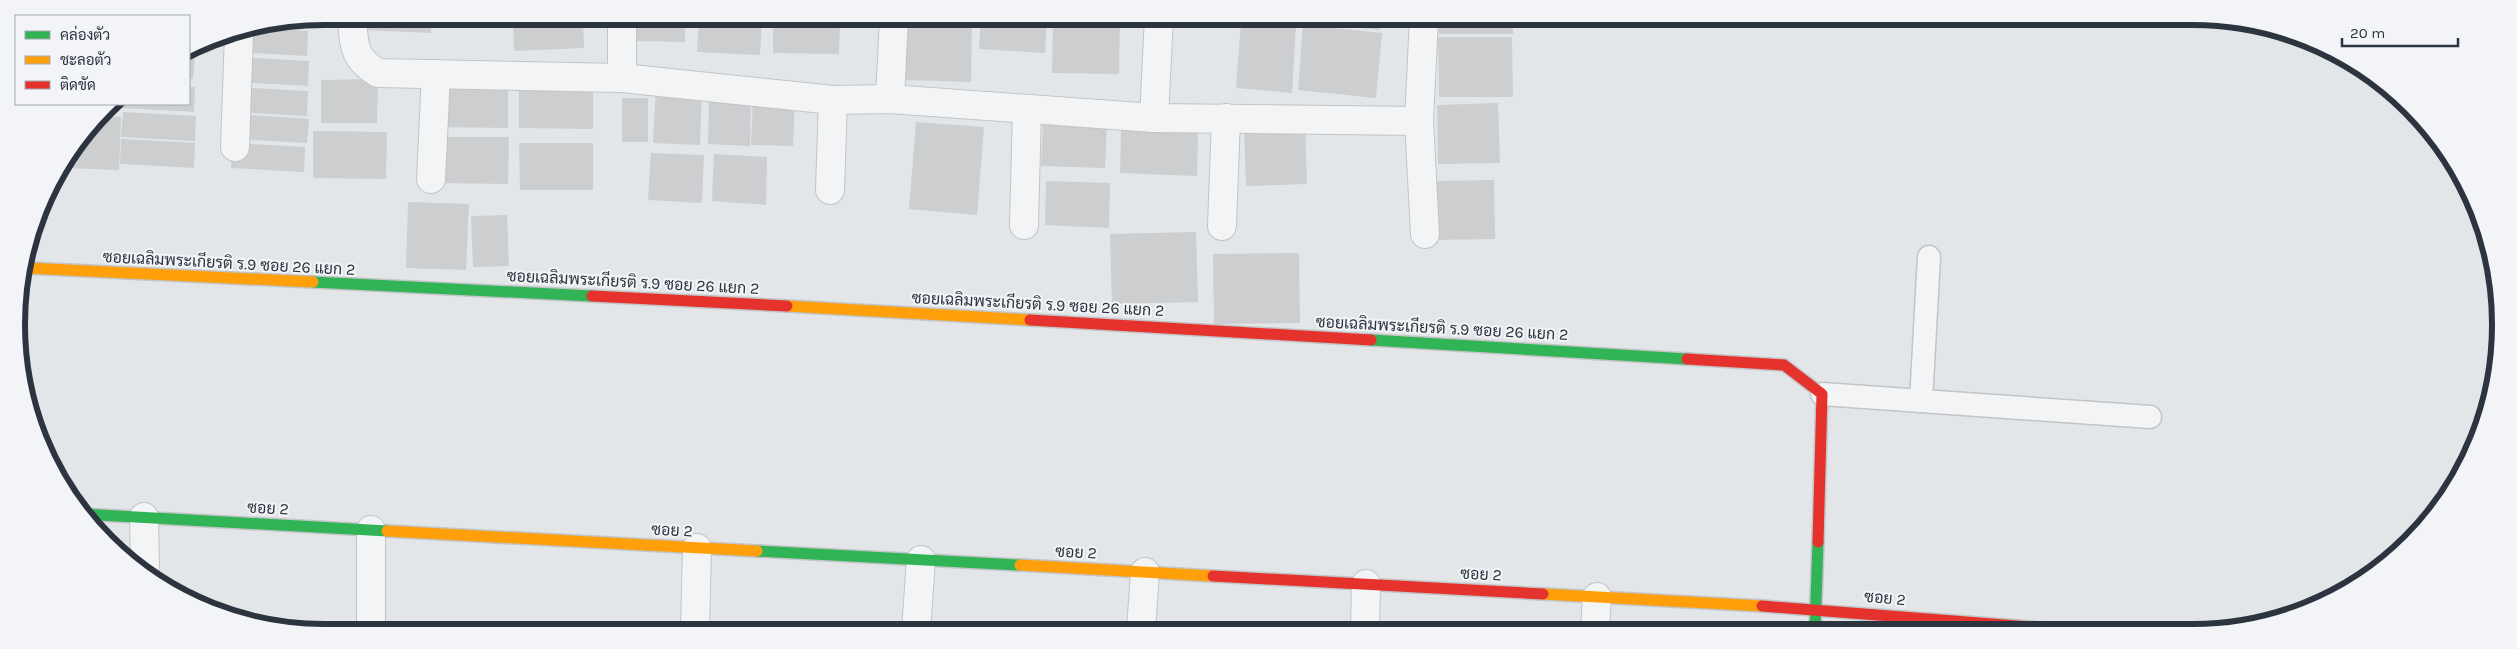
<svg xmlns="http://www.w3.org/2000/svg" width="2517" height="649" font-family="Karla,Sarabun,sans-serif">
<rect width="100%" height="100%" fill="#e3e6e8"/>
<g fill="#ccced0">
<polygon points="363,16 431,16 431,33 363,30"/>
<polygon points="468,16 583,17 584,48 514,51 513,22 468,23"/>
<polygon points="635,17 685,17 685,42 635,41"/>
<polygon points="699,17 762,17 760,55 697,52"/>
<polygon points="773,17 840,17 839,54 773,53"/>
<polygon points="981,17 1047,17 1045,53 979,49"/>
<polygon points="1053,17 1120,17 1119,74 1052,73"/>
<polygon points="1302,18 1382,18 1380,30 1302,22"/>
<rect x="1439" y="18" width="74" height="16"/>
<polygon points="905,19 972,20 971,82 904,80"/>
<polygon points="307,20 307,25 289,24 289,23"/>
<polygon points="1241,22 1296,26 1292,93 1236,88"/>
<polygon points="1303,25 1382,33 1376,98 1298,90"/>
<polygon points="263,28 308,31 307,56 233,52 234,34"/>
<polygon points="1438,37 1512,37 1513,97 1439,97"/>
<polygon points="189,54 195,55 193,79 189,79"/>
<polygon points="236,57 309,61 308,86 235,82"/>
<polygon points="378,79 377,123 321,123 321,80"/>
<polygon points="435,81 508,81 508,128 435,127"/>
<polygon points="519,81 593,82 593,129 519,128"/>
<polygon points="189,87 195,87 194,112 121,108 121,104 189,104"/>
<polygon points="235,87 308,91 307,116 233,112"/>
<polygon points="656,89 702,91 700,145 653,143"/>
<rect x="622" y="98" width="26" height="44"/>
<polygon points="709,98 751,99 750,146 708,144"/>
<polygon points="753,98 795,100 793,146 751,145"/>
<polygon points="1498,103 1500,163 1438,164 1437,105"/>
<polygon points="123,112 196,116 195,141 121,137"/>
<polygon points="235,114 309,119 307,143 234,139"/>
<polygon points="103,116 121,117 119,170 64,168"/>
<polygon points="916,122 984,127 977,215 909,209"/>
<polygon points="1043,122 1107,123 1105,168 1041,166"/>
<polygon points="1305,125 1307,184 1246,186 1244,126"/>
<polygon points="1121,130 1198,133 1197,176 1120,173"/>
<polygon points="313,131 387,132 386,179 313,178"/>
<polygon points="435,137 509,137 508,184 435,183"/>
<polygon points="121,139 195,143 194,168 120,164"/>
<polygon points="232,143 305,147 304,172 231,168"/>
<polygon points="519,143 593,143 593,190 520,190"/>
<polygon points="651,153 704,155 702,203 648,200"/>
<polygon points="714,154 767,157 766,205 712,201"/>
<polygon points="1494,180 1495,239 1434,240 1432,181"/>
<polygon points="1046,181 1110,183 1109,228 1045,225"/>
<polygon points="408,202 469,204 466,270 406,268"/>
<polygon points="507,215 509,266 473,267 471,216"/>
<polygon points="1196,232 1198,302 1112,304 1110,234"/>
<polygon points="1299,253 1300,323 1214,324 1213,254"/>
</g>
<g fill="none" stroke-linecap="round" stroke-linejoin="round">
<defs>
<g id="lane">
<polyline points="1822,394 2150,417"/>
<polyline points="1921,401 1929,257"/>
</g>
<g id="street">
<path d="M352 16C354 43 352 58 378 73L622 78 833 100 890 99 1154 118 1419 121"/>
<polyline points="622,17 622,78"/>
<polyline points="1424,18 1419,121 1425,234"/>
<polyline points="890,99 894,17"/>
<polyline points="1154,118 1159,17"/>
<polyline points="235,147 239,33"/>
<polyline points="431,179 436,74"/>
<polyline points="830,190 833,100"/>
<polyline points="1024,225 1027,109"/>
<polyline points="1222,226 1226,118"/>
<polyline points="144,517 145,569"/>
<polyline points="371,530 371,630"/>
<polyline points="695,630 697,548"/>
<polyline points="916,630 921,560"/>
<polyline points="1141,630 1145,572"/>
<polyline points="1365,630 1366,584"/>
<polyline points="1595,630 1597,597"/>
</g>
<g id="fast">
<polyline points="313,282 592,296"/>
<polyline points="1371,340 1687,359"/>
<polyline points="82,514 387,531"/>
<polyline points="757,551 1020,565"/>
<polyline points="1815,630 1818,542"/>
</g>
<g id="slow">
<polyline points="27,268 313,282"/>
<polyline points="787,306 1030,320"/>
<polyline points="387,531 757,551"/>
<polyline points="1020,565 1213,576"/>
<polyline points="1543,594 1762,606"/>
</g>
<g id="jam">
<polyline points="592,296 787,306"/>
<polyline points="1030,320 1371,340"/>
<polyline points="1687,359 1784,365 1822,394 1818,542"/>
<polyline points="1213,576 1543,594"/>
<polyline points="1762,606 2068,630"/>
</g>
</defs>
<use href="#lane" stroke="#c2c4c6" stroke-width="25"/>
<use href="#street" stroke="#c2c4c6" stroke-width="30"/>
<use href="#fast" stroke="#c2c4c6" stroke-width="14"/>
<use href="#slow" stroke="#c2c4c6" stroke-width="14"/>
<use href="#jam" stroke="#c2c4c6" stroke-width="14"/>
<use href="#lane" stroke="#f3f4f5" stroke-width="22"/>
<use href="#street" stroke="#f3f4f5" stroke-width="28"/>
<use href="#fast" stroke="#30b455" stroke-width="11"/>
<use href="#slow" stroke="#ff9f0a" stroke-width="11"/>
<use href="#jam" stroke="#e5322d" stroke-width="11"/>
</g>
<g text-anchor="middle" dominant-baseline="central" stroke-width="4" stroke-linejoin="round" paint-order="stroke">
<g font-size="16" fill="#2c353f" stroke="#f2f4f7">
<text transform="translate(229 263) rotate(3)">ซอยเฉลิมพระเกียรติ ร.9 ซอย 26 แยก 2</text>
<text transform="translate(633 282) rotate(3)">ซอยเฉลิมพระเกียรติ ร.9 ซอย 26 แยก 2</text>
<text transform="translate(1038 304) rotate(3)">ซอยเฉลิมพระเกียรติ ร.9 ซอย 26 แยก 2</text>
<text transform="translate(1442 328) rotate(3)">ซอยเฉลิมพระเกียรติ ร.9 ซอย 26 แยก 2</text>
<text transform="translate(268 508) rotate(3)">ซอย 2</text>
<text transform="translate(672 530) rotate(3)">ซอย 2</text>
<text transform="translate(1076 552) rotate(3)">ซอย 2</text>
<text transform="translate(1481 574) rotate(3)">ซอย 2</text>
<text transform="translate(1885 598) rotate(5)">ซอย 2</text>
</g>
</g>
<path d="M0 0H2517V649H0ZM324 25H2193A299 299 0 0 1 2492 324V325A299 299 0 0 1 2193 624H324A299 299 0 0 1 25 325V324A299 299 0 0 1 324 25Z" fill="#f2f4f7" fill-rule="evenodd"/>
<path fill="none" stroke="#2c353f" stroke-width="6" d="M324 25H2193A299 299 0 0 1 2492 324V325A299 299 0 0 1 2193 624H324A299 299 0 0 1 25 325V324A299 299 0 0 1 324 25Z"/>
<rect x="15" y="15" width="175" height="90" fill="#f2f4f7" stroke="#a3a8ad"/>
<rect x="25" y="31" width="25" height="8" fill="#30b455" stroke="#a3a8ad"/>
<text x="60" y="40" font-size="15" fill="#2c353f">คล่องตัว</text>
<rect x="25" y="56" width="25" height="8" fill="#ff9f0a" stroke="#a3a8ad"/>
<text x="60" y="65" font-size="15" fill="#2c353f">ชะลอตัว</text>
<rect x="25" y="81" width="25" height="8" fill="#e5322d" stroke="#a3a8ad"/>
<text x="60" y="90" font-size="15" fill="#2c353f">ติดขัด</text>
<path d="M2342 38v8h116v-8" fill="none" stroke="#2c353f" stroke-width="2.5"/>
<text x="2350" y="38" font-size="15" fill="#2c353f" stroke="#f2f4f7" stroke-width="4" paint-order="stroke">20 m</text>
</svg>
